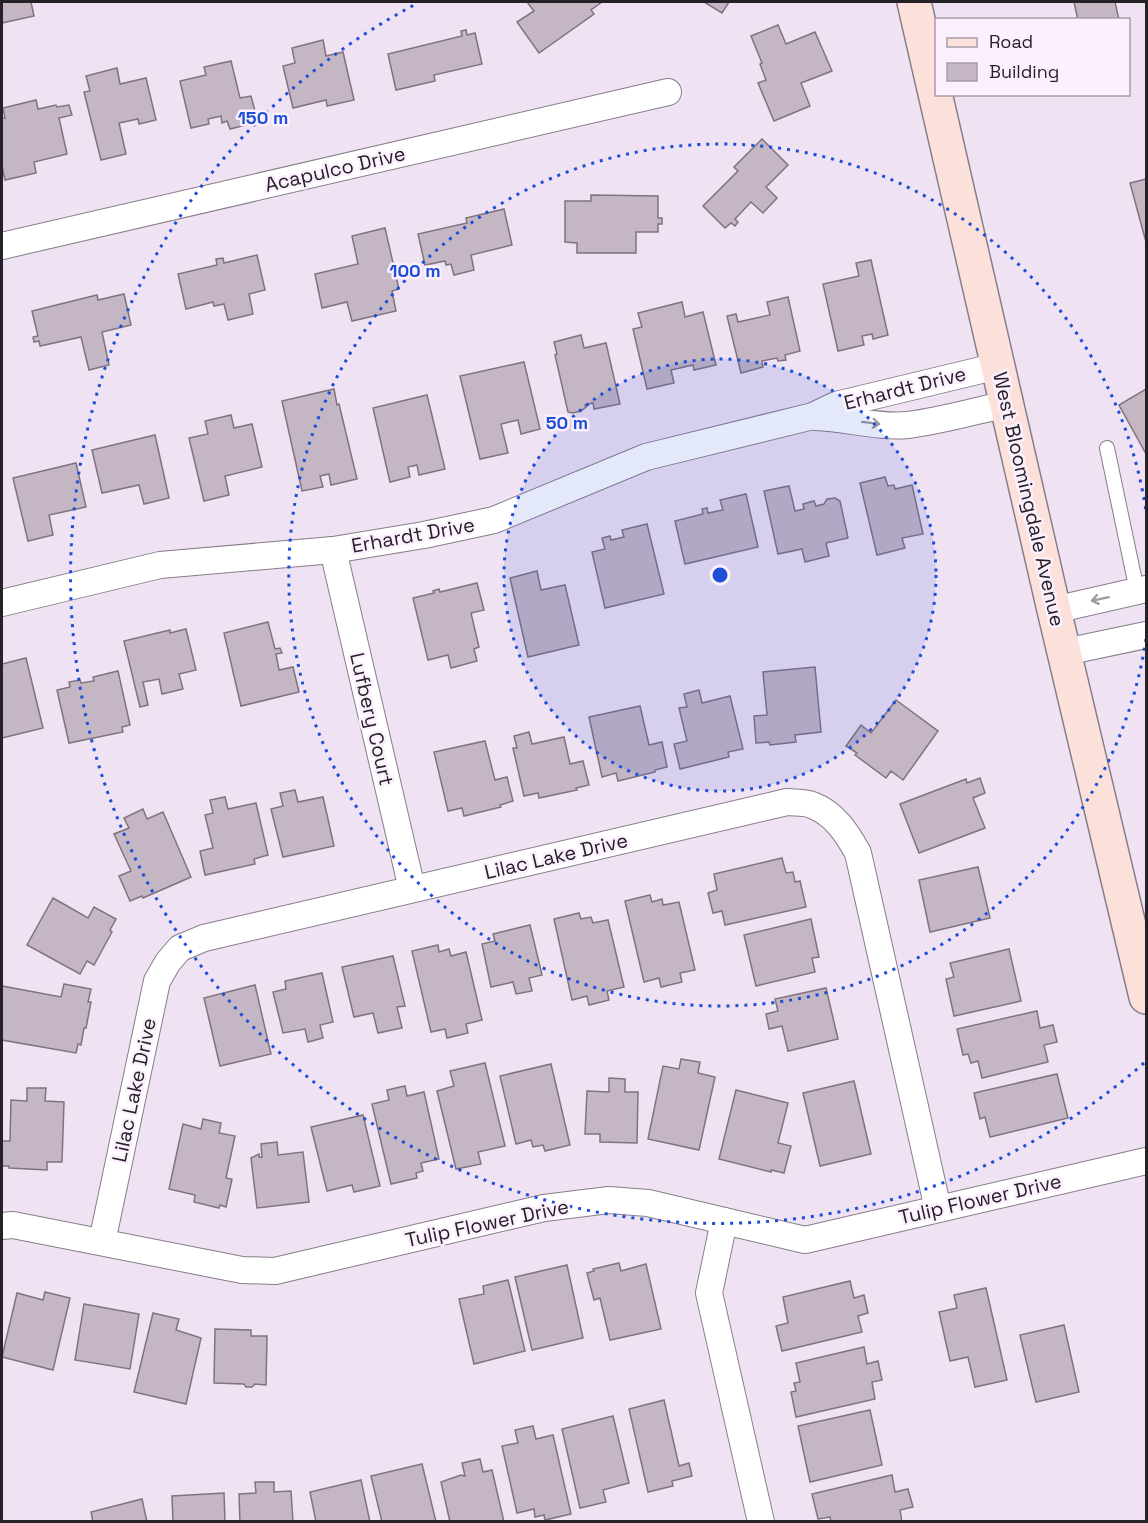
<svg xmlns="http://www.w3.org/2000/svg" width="1148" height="1523" font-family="'Space Grotesk',sans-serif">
<rect width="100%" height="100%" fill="#efe2f2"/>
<g fill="#c4b6c3" stroke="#80737f" stroke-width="1.5">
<polygon points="2,2 31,2 34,16 2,23"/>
<polygon points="527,2 602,2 591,10 594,14 539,53 517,22 534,11"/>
<polygon points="704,2 729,2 722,13"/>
<polygon points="1074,2 1115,2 1119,20 1078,20"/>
<polygon points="778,25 786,44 815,32 832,71 801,83 810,106 774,121 758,83 766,80 760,64 762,63 751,36"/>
<polygon points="466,30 467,35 475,33 482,64 434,75 435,81 396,90 388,54 462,36 461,31"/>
<polygon points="323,40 326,56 343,52 354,100 327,106 326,100 293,108 283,66 295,63 292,48"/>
<polygon points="231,61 240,98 251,96 258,122 230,129 227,121 222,123 221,116 208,119 209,124 191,128 180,81 206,75 204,67"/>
<polygon points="117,68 120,84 146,78 156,120 139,124 138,119 119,123 126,154 101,160 84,92 90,91 86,76"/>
<polygon points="36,100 38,109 56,105 57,107 69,105 72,115 59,118 67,154 34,162 36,173 5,180 2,166 2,118 5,118 3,108"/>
<polygon points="762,139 788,165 766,187 777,198 763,213 751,202 735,219 738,222 735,226 731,223 725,228 703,206 738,171 734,167"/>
<polygon points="1146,179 1146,242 1130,183"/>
<polygon points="591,195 658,196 658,218 662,218 662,224 658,224 658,232 636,232 636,253 577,253 577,243 565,242 565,201 591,201"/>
<polygon points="504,209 512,245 471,255 474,270 454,275 451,264 446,265 445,261 425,265 418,234 467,223 466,218"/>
<polygon points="385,228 399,289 392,291 396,311 352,321 347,302 322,308 315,274 358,264 352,236"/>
<polygon points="257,255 265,290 249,294 253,314 228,320 224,304 214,306 213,302 186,309 178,274 217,265 216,259 223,258 224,263"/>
<polygon points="871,260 888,335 873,339 872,334 862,336 864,345 838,351 823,284 859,276 856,263"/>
<polygon points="124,294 131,325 102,332 109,365 89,370 81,337 40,346 39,341 34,342 33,337 38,336 32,311 97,295 98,300"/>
<polygon points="788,297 800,351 785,355 786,360 778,361 777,358 762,361 763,367 741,373 727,316 736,314 738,322 770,315 767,302"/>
<polygon points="682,302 685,317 703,312 716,365 694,370 693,365 671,370 674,383 647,389 633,329 642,327 638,313"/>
<polygon points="581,335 584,348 606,343 620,404 594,409 593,403 585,405 586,407 581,411 573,413 568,412 555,355 557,354 554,342"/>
<polygon points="524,362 540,429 521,434 518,420 501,424 508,453 480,459 460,376"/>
<polygon points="334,389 337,405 339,404 357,479 331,485 329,474 320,476 323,487 302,491 282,401"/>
<polygon points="1146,389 1146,454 1119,405"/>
<polygon points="427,395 445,469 419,475 417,465 408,467 410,477 390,482 373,408"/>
<polygon points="231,415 234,428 252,424 262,467 225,476 229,495 204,501 189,438 208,434 205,421"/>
<polygon points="155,435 169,498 144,504 139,485 102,493 92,450"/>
<polygon points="76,463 86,507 49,515 53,535 28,541 13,478"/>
<polygon points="885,477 888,486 894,485 895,489 912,485 923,534 902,538 905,548 877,555 860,483"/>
<polygon points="789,486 795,511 804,509 803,504 814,501 816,506 824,504 827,499 835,498 840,501 848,538 826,543 829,556 805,562 802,549 778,554 764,491"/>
<polygon points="746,494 758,547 685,564 675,521 703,514 702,509 707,508 708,513 723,510 720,500"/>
<polygon points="647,524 664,594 605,608 592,552 605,549 602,538 610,536 611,540 624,537 622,530"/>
<polygon points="537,571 541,590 565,585 579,645 528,657 510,578"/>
<polygon points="477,583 484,610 471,613 479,647 474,649 477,661 451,668 448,655 428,660 413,598 434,593 433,591 439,589 440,592"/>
<polygon points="268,622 275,649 280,648 282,653 276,654 279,670 293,667 299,692 241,706 224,633"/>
<polygon points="186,629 196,670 179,674 183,689 162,694 159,679 143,682 148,705 140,707 124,641 170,630 170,633"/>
<polygon points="26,658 43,728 2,738 2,664"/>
<polygon points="815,667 821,732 795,735 796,742 770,745 769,742 756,743 754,716 767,715 763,672"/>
<polygon points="118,671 130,725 122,727 123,732 69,743 57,690 70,687 69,682 80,680 81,683 94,681 93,677"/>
<polygon points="699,690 702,703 730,696 743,749 728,752 729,757 680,769 674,744 687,741 679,708 687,707 684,694"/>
<polygon points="896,700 938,731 903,780 891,771 886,778 855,755 857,753 846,746 861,725 871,733"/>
<polygon points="640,706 649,745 662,742 667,767 655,770 655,772 618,781 616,773 602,777 589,717"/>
<polygon points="529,732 532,744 564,737 570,764 583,761 589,785 576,788 577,790 539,798 538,793 524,796 513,748 517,748 514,736"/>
<polygon points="485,741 495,780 507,777 513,801 500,805 501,807 464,816 462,808 448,811 434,752"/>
<polygon points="980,778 985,793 973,798 985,828 919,853 900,804 966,779 967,783"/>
<polygon points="295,790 298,802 323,797 334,846 283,857 271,809 283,806 280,793"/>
<polygon points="225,797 228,809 256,803 268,855 254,859 255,864 205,875 200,851 213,848 205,815 213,813 210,800"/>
<polygon points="143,809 147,819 163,812 191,877 143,898 142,896 130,901 119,876 131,871 114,834 129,828 124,818"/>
<polygon points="782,858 786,873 793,872 795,882 800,881 806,907 725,925 722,911 713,913 708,893 717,890 714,874"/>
<polygon points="978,867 990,918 930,932 919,880"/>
<polygon points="650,895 652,902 662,899 663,905 679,902 695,970 680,973 682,982 661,987 659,978 644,982 625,901"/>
<polygon points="53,898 88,918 94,907 116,919 110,930 112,932 94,965 87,961 80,974 27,945"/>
<polygon points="579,913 581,919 591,917 593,923 608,920 624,987 607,991 609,1000 589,1005 587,996 572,1000 554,919"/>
<polygon points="811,919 819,957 812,958 815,972 756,986 744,935"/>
<polygon points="530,925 542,975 529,978 532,991 516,994 513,982 491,987 482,944 495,941 493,934"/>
<polygon points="438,945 439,952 449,949 451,956 466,952 482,1020 466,1024 468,1033 447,1038 445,1029 431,1032 412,951"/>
<polygon points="1009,949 1021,1001 954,1016 946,979 954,977 950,963"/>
<polygon points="393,956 405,1006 397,1007 402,1028 378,1033 373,1013 354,1017 342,967"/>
<polygon points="322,973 333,1022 320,1025 323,1038 308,1042 305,1029 283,1033 273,992 286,989 285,981"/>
<polygon points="64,984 91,989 88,1002 91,1002 86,1028 84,1028 81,1045 78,1044 76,1053 2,1040 2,986 61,997"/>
<polygon points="255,985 271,1054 220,1066 204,998"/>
<polygon points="826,988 838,1039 788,1051 782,1026 769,1029 766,1014 778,1011 775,999"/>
<polygon points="1037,1011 1040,1028 1053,1025 1057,1042 1044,1045 1048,1062 982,1078 978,1061 971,1063 968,1054 963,1055 957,1029"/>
<polygon points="681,1059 700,1062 698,1073 715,1077 699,1150 648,1139 663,1066 679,1069"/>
<polygon points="485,1063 505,1146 478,1152 481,1164 456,1169 437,1091 454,1086 450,1071"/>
<polygon points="551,1064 570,1145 545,1151 543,1145 533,1147 531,1140 516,1144 500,1076"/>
<polygon points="1057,1074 1068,1118 990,1137 985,1117 980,1119 974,1093"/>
<polygon points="609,1078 625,1079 625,1092 638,1092 637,1143 600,1142 600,1134 585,1134 587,1091 609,1092"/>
<polygon points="854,1081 871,1154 820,1166 803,1093"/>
<polygon points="405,1086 407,1096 424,1092 439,1159 421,1163 423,1171 416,1173 417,1178 391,1184 372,1104 389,1100 387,1090"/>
<polygon points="27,1088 46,1088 45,1101 64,1102 62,1162 47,1162 47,1170 9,1168 9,1166 2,1166 2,1141 10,1141 11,1100 27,1101"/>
<polygon points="736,1090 788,1103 778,1143 791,1146 784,1173 771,1170 771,1172 719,1159"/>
<polygon points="363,1115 380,1186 354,1192 352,1185 327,1191 311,1127"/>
<polygon points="203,1119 221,1123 219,1133 235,1136 226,1178 232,1179 226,1207 220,1205 219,1208 194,1202 195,1195 169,1189 183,1124 201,1129"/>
<polygon points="277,1142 278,1155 303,1152 309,1202 257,1208 251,1158 259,1154 259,1157 262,1157 261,1144"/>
<polygon points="619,1263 621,1271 646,1264 661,1329 610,1340 600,1298 594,1300 587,1273 594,1271 593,1269"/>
<polygon points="567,1265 583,1338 532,1350 515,1277"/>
<polygon points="508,1280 525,1351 474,1364 459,1299 484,1294 483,1286"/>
<polygon points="850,1281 854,1298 864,1295 868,1313 858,1316 862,1332 782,1351 776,1326 788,1323 783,1297"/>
<polygon points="986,1288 1007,1380 975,1387 968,1357 950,1361 939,1312 957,1308 954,1295"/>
<polygon points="45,1292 70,1298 53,1370 2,1357 17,1293 43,1300"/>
<polygon points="84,1304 139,1314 130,1369 75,1360"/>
<polygon points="153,1313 179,1319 176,1330 201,1338 186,1404 134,1392"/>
<polygon points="1064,1325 1079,1392 1036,1402 1020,1335"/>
<polygon points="215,1329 251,1330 251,1336 267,1336 266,1385 255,1384 252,1387 246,1387 244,1384 214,1383"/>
<polygon points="864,1347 867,1364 878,1361 882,1380 872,1382 875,1399 796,1417 791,1392 796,1391 794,1383 800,1382 796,1363"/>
<polygon points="664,1400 679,1466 689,1463 692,1476 672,1481 673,1486 648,1492 629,1409"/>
<polygon points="870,1410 882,1465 810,1482 798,1426"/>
<polygon points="613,1416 629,1483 603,1490 606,1502 580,1508 562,1429"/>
<polygon points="533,1426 536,1439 553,1435 571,1514 545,1520 544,1515 535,1517 534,1509 517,1513 502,1446 518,1443 515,1430"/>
<polygon points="480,1459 483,1472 492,1470 504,1522 450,1522 441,1482 461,1475 465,1476 462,1463"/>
<polygon points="422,1464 436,1522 382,1522 371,1476"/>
<polygon points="892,1475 895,1492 908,1489 913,1507 900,1510 902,1522 831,1522 830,1517 818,1519 812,1494"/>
<polygon points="361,1480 370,1522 316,1522 310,1492"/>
<polygon points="255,1482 274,1482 274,1492 291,1491 293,1522 240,1522 239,1494 256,1493"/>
<polygon points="224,1493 225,1522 173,1522 172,1496"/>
<polygon points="142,1499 147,1522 93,1522 91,1512"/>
</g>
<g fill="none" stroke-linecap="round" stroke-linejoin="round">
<defs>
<polyline id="service" points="1107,448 1137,591"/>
<g id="minor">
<polyline points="2,246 668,92"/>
<path d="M816 417C847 418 878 428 908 425 941 421 975 411 1007 404"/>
<polyline points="333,550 412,889"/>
<polyline points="2,603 160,565 333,550 424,535 494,520 646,457 813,416 836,405 998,366"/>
<polyline points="1054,610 1146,589"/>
<polyline points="1065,652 1146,635"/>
<polyline points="724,1221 709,1293 761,1522"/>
<polyline points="2,1226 13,1225 242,1270 275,1271 544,1208 609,1200 648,1203 805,1240 1146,1161"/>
<path d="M102 1242 157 981 168 962 180 948 204 938 787 802C795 803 805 802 812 805 834 813 847 833 858 853L938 1209"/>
</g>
<polyline id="secondary" points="914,2 1054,610 1146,997"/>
</defs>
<use href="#service" stroke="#887d8b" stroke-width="16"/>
<use href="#minor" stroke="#887d8b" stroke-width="28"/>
<use href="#secondary" stroke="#887d8b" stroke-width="36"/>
<use href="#service" stroke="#fff" stroke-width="14"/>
<use href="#minor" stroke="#fff" stroke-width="26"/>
<use href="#secondary" stroke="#fce1db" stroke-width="33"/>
</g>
<defs><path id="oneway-shaft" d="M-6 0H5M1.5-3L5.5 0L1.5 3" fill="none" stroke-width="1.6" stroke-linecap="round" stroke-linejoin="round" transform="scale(1.5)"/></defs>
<g stroke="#9d9b9d">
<use href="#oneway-shaft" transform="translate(871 423) rotate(7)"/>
<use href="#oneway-shaft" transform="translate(1100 599) rotate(168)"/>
</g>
<circle cx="720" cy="575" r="216" fill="#1d4ed8" fill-opacity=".12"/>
<g fill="none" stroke="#1d4ed8" stroke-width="3" stroke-dasharray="3 6">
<circle cx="720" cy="575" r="216"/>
<path d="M1146 639A431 431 0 1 1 1146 511"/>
<path d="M1144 1063A647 647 0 1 1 416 4"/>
</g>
<g text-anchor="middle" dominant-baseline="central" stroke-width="5" stroke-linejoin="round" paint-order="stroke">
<g font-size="20" fill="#252126" stroke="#fcf0ff">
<text transform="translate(335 169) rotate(-13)">Acapulco Drive</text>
<text transform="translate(905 388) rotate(-14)">Erhardt Drive</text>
<text transform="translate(1029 499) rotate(77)">West Bloomingdale Avenue</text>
<text transform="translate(413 535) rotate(-10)">Erhardt Drive</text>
<text transform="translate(372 719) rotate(77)">Lufbery Court</text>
<text transform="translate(556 856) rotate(-13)">Lilac Lake Drive</text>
<text transform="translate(134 1090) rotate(-78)">Lilac Lake Drive</text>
<text transform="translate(980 1199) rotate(-13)">Tulip Flower Drive</text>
<text transform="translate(487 1223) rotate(-12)">Tulip Flower Drive</text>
</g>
</g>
<circle cx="720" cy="575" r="9" fill="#1d4ed8" stroke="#fcf0ff" stroke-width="3"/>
<g font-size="18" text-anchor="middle" font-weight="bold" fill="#1d4ed8" stroke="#fcf0ff" stroke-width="5" stroke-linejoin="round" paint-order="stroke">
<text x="263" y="124">150 m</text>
<text x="415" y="277">100 m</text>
<text x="567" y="429">50 m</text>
</g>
<rect width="1148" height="1523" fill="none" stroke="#252126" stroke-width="6"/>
<rect x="935" y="18" width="195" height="78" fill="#fcf0ff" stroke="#a69da8" stroke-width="1.5"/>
<rect x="947" y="38" width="30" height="9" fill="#fce1db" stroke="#a69da8" stroke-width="1.5"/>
<text x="989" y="48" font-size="18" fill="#252126">Road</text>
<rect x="947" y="63" width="30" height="18" fill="#c4b6c3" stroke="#a69da8" stroke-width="1.5"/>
<text x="989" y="78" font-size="18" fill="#252126">Building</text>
</svg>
